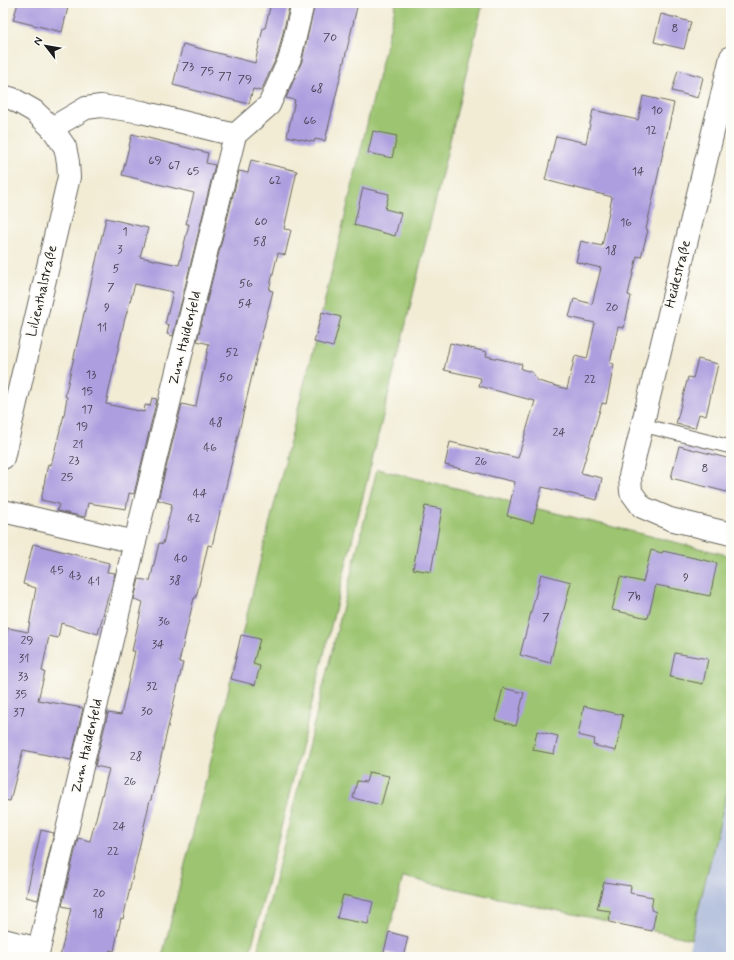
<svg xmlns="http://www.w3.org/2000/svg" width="734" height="960" font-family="Mynerve,sans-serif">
<rect width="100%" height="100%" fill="#fdfcf7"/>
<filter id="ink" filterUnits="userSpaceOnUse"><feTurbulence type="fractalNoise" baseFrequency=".025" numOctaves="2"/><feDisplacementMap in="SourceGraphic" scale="8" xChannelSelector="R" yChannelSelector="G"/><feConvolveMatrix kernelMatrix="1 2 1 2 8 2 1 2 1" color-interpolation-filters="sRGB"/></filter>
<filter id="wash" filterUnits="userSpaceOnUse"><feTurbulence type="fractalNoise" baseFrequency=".012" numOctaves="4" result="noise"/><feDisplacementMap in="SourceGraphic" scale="16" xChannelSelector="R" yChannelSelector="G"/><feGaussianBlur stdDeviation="0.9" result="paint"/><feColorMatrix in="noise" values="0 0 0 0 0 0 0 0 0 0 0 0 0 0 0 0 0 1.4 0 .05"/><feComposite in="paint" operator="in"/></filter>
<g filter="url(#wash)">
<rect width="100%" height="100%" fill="#f2ecd5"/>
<polygon fill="#b9c4de" points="731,777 731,957 687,957 725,800"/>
<g fill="#9dc571" stroke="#5c7046">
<polygon points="396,3 483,3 412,299 249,957 162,957 322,312"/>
<polygon points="377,469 502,499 510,502 622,529 731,556 731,777 691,939 484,895 403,877 383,957 256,957"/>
</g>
<g id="blocks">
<g fill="#ad9fdf">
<polygon points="18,3 69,3 62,32 13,20"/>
<polygon points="271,3 290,3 278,54 261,91 253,89 249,104 173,85 183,44 255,63 263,28 265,28"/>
<polygon points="315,3 358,3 325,141 315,139 314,142 287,136 295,100 286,98 302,61"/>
<polygon points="661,14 691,22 684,49 654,42"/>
<polygon points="678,70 703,77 698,98 672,91"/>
<polygon points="643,96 674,103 646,229 648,230 641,257 637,256 628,295 631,296 624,328 618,327 610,363 614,364 606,404 602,403 581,473 602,478 597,500 542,487 533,523 507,516 515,482 445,465 450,442 518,458 535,401 479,386 481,378 444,370 450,343 487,352 486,356 522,364 521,369 532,372 538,381 567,389 575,356 587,359 595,323 569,317 574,299 592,304 601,268 576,262 581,241 602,246 612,197 545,180 556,136 586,143 593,110 638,120"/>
<polygon points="373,131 397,136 392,158 368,153"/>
<polygon points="132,134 208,153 206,163 215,165 173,336 167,334 169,325 165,324 173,292 135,284 124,322 106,404 144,412 145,405 150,406 152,398 157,399 134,494 129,493 126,509 88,503 85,517 57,511 59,504 41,500 48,464 51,465 64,415 67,397 65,396 106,218 148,228 140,257 179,265 189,224 186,224 194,193 122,175"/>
<polygon points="251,160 297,171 284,229 291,230 285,255 278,253 269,290 273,291 259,346 212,546 208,545 196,598 194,598 179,662 183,663 179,680 151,800 150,800 140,844 123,919 121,918 114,951 110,950 108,957 60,957 71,908 62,906 78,838 90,841 109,769 95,766 108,713 121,715 135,651 132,651 143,602 134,599 139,579 150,581 159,543 163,544 172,504 158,500 182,404 195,407 196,405 209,344 197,341 239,171 248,173"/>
<polygon points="363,188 389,194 385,209 401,213 395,236 354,225"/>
<polygon points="322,312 341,317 333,347 314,342"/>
<polygon points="698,359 718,364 706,416 699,414 695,428 676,424 688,377 693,378"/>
<polygon points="679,446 731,459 731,493 671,478"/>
<polygon points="425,506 442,509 431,572 413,569"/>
<polygon points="33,544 109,563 107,572 115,573 110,593 109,593 98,634 61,623 58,638 49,636 42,671 45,672 38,700 83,708 71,760 23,750 10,801 3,800 3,652 8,628 28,632 36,588 23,584"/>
<polygon points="651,550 662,553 663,551 717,563 710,596 656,585 648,618 612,610 620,577 643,582"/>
<polygon points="541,574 571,582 550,663 520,655"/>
<polygon points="241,635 260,639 253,664 260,666 255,685 231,679"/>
<polygon points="675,653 708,659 703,684 670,677"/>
<polygon points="503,688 524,693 516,726 495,720"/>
<polygon points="584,706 623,715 616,751 593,745 595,739 578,735"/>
<polygon points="537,731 558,736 554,754 533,750"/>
<polygon points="369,772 389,776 381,805 353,798 357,781 366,782"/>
<polygon points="41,830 54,833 38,900 26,897"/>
<polygon points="604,882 631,886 630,893 653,897 651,910 656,912 652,931 609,922 610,911 597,909"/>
<polygon points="343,895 373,902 368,924 337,918"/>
<polygon points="389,932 408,937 403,957 384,952"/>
</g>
</g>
</g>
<g filter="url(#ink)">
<use href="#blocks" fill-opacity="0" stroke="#67655d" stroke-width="1"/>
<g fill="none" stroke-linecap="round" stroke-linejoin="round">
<defs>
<polyline id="lane" points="642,425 731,447"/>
<g id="street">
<polyline points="731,57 630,476 631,492 642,507 670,519 731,534"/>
<polyline points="3,96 13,99 34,111 52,128 65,147 68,162 69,177 3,458"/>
<polyline points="235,135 269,105 290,58 303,3"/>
<polyline points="3,511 135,542"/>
<polyline points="3,940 39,949 135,542 235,135 142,112 101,106 86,108 52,128"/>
</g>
</defs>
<use href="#lane" stroke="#67655d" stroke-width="15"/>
<use href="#street" stroke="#67655d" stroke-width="24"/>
<use href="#lane" stroke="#fff" stroke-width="13"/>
<use href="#street" stroke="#fff" stroke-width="22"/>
</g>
</g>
<g text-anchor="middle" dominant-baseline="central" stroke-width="4" stroke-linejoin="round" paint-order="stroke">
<g font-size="12" fill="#403d4d">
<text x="675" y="29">8</text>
<text x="330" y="38">70</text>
<text x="188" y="67">73</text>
<text x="207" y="72">75</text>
<text x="225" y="77">77</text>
<text x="245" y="80">79</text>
<text x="317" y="89">68</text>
<text x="657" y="111">10</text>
<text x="310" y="121">66</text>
<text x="651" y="131">12</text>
<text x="155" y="161">69</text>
<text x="174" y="166">67</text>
<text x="193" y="172">65</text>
<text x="638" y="172">14</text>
<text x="275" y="181">62</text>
<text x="261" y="222">60</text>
<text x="626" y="223">16</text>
<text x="125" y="232">1</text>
<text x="260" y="242">58</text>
<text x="120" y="250">3</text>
<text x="611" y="251">18</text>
<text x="116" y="269">5</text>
<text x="246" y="284">56</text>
<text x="111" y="288">7</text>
<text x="245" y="304">54</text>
<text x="107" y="308">9</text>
<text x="612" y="308">20</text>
<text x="102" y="328">11</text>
<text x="232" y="353">52</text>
<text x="91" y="375">13</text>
<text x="226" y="378">50</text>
<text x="590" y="380">22</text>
<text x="87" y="392">15</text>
<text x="87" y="410">17</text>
<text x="216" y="423">48</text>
<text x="82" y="427">19</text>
<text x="559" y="433">24</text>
<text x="78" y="445">21</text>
<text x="210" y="448">46</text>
<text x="74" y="461">23</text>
<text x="481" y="462">26</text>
<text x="705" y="469">8</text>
<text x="67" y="478">25</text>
<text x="200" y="494">44</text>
<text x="194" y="519">42</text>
<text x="181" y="559">40</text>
<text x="57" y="571">45</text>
<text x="75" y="576">43</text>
<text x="686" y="578">9</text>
<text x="175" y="581">38</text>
<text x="94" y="582">41</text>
<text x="634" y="597">7b</text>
<text x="546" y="618">7</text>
<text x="164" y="622">36</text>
<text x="27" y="641">29</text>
<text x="158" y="645">34</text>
<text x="24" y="659">31</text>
<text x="23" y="677">33</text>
<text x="152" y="687">32</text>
<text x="21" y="695">35</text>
<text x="147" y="712">30</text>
<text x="19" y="713">37</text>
<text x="136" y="757">28</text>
<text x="130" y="782">26</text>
<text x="119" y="827">24</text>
<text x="113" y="852">22</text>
<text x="99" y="894">20</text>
<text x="98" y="914">18</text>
</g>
<g font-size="14" fill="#1c1c1c" stroke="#fdfcf7">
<text transform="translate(678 274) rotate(-76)">Heidestraße</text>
<text transform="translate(42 291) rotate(-77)">Lilienthalstraße</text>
<text transform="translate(185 338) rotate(-76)">Zum Haidenfeld</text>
<text transform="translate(87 746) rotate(-77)">Zum Haidenfeld</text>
</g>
</g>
<rect width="734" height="960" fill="none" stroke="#fdfcf7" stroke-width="16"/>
<g transform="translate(46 46) rotate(301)" stroke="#fdfcf7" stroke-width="3" paint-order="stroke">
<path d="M0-3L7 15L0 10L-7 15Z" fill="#1c1c1c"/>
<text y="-6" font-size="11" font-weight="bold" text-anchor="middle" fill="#1c1c1c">N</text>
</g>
</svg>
